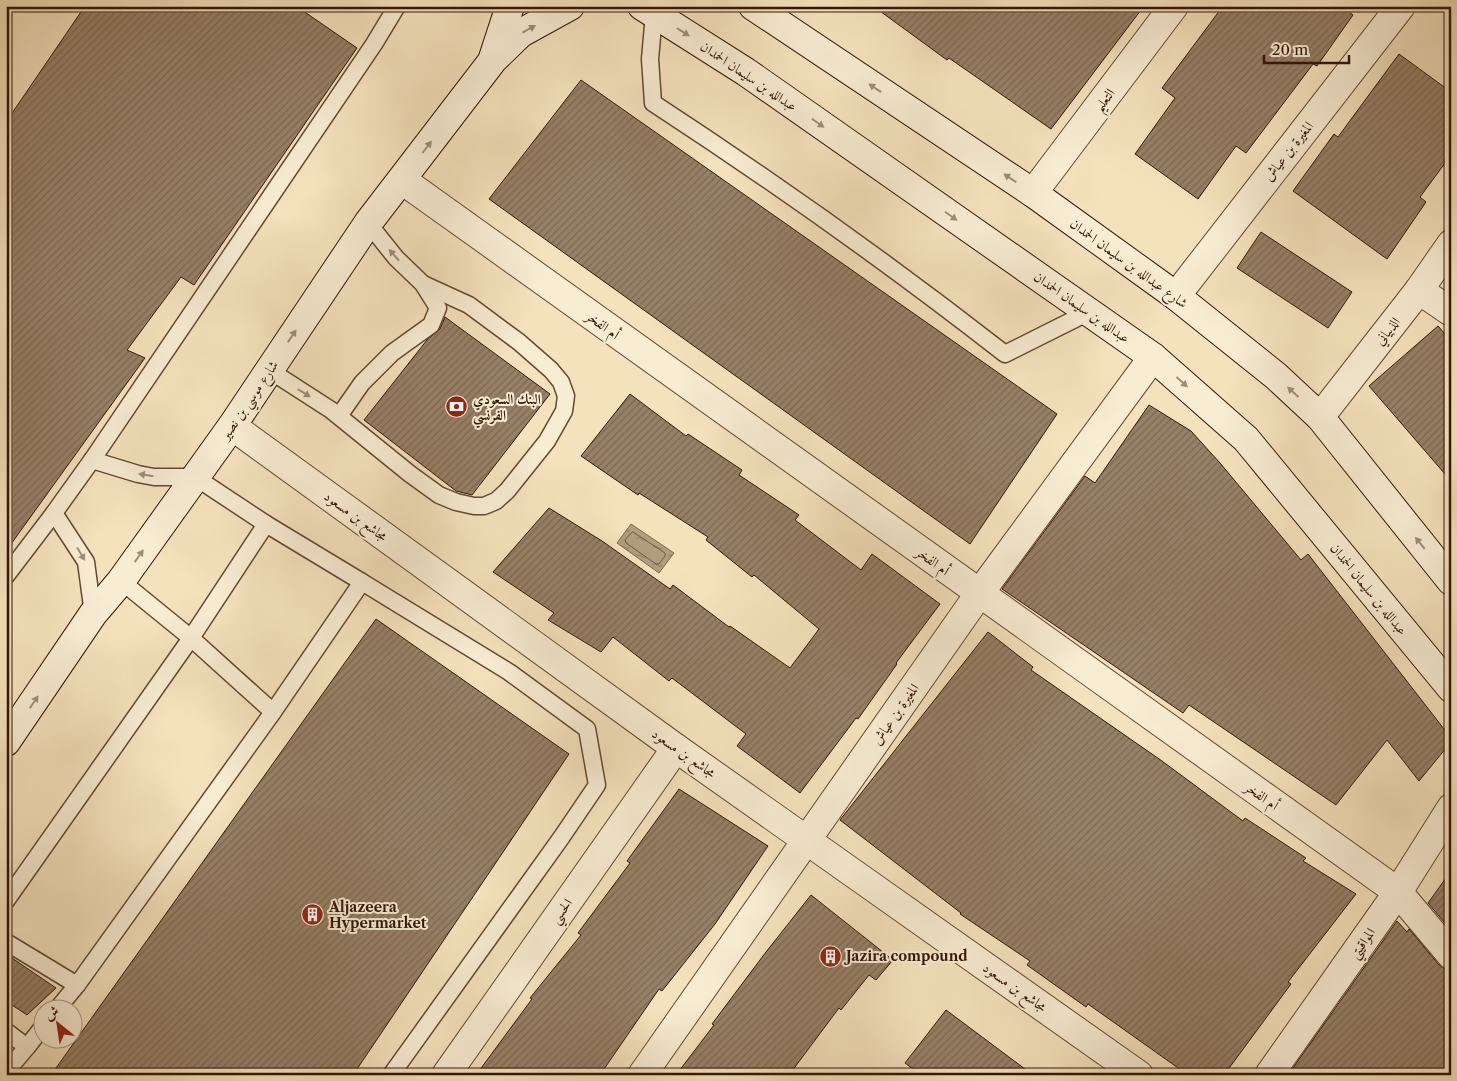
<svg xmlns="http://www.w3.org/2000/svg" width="1457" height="1081" font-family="'Libre Caslon Text',Amiri,serif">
<defs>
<pattern id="water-ripples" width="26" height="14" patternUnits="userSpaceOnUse" patternTransform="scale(1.25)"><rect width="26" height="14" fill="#b29d7f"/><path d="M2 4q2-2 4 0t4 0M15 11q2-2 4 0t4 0" fill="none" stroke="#917f66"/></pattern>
<pattern id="building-hatch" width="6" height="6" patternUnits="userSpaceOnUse" patternTransform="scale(1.25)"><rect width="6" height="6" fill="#978067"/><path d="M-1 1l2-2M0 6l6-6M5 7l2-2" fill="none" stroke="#7c6853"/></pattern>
</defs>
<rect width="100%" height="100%" fill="#f4e2bc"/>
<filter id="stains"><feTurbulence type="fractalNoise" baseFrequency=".004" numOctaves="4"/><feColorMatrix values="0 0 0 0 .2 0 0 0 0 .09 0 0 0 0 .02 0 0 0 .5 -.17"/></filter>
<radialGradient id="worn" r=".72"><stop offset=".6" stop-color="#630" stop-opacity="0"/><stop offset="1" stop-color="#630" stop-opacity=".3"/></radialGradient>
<polygon fill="url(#water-ripples)" stroke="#7f6750" points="631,524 674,553 659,573 617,543"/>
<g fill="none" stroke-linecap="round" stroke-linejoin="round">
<polygon stroke="#725a44" stroke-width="1" points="633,532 665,553 665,556 659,564 656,564 626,543 625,540"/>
</g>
<g fill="url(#building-hatch)" stroke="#33160a">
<polygon points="85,6 296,6 357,48 194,285 181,277 127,350 145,358 6,551 6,122"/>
<polygon points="873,6 1144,6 1051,129 949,58 947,60"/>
<polygon points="1223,6 1341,6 1353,15 1317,66 1313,64 1246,153 1236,146 1198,199 1135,154 1175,98 1162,88"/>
<polygon points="1399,54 1451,92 1451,155 1420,197 1426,202 1387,259 1293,191 1334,134 1338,137"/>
<polygon points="581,80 1057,414 970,544 489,199"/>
<polygon points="1261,232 1352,292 1328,328 1237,268"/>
<polygon points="445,317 550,394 472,495 456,491 364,420 427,340 440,329"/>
<polygon points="1438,326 1451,341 1451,481 1369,386"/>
<polygon points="630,394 686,436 688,434 742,470 739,475 799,515 795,520 861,570 872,554 940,604 896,663 897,664 858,719 856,718 800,793 737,746 746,734 672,678 669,681 613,637 601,652 548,620 554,613 493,572 549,508 602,541 670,589 673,585 729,627 730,626 790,668 819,629 754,575 752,577 706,540 708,537 639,493 638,495 581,456"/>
<polygon points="1149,405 1191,431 1220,463 1301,560 1308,554 1451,738 1451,742 1419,781 1387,740 1336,805 1189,705 1183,713 1002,589 1085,476 1095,483"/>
<polygon points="376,619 569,754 353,1075 51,1075"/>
<polygon points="988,632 1033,667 1031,670 1162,761 1243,821 1245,818 1306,858 1303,861 1356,894 1288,982 1291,984 1224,1075 1188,1075 1088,1004 1086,1007 1027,965 1030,961 960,914 961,913 840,820"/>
<polygon points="679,789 768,846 715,924 662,991 659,989 600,1075 476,1075 532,999 530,998 581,935 578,933 630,863 627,861"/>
<polygon points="1451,871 1451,930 1428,903"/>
<polygon points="811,895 893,960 876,980 869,975 841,1010 839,1008 789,1075 676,1075 714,1025 712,1024 766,952"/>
<polygon points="1397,921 1407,932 1409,929 1439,965 1445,969 1451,970 1451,1075 1288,1075"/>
<polygon points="6,954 56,988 27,1015 6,1001"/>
<polygon points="946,1010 1033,1075 921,1075 905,1063"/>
</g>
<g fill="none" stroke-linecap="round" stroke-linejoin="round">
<defs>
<g id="lane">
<path d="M654 14 650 59 653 103C774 182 891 265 1005 354L1089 312"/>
<polyline points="269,370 331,410 410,474 439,495 456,502 474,506 484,506 496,501 507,491 547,441 564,411 566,396 561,382 551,370 519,342 469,305 423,284"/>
<polyline points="339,416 362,383 392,353 431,325 438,308 423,284 396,258 368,223"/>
<polyline points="92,460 138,474 154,477 195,477 266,524"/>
<polyline points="54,513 86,562 93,614"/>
<polyline points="6,576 54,513 92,460 374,44 397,6"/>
<polyline points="121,581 191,638 273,712"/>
<polyline points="362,582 509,672 587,729 597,785 561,838 391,1075"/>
<polyline points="6,901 191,638 266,524 362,582 273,712 77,985 6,942"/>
<polyline points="58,1008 77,985"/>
<polyline points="6,1031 27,1047 42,1028"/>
<polyline points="6,1072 27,1047"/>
</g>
<g id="street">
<polyline points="402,180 1398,892 1451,955"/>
<polyline points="1033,193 1174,6"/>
<polyline points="1419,290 1451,312"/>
<polyline points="1176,296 1401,6"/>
<polyline points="1320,417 1419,290 1451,244"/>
<polyline points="232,426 676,748 1139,1075"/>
<polyline points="446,1075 676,748"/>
<polyline points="642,1075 979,594 1153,357"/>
<polyline points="1269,1075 1398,892 1451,808"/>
</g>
<g id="secondary">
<polyline points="642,6 746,72 1153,357 1246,439 1451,688"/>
<polyline points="753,6 1033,193 1176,296 1276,376 1320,417 1451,581"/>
<polyline points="493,58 510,6"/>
<polyline points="6,742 93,614 121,581 232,426 368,223 493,60 521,33 570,6"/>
</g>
</defs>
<use href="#lane" stroke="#634936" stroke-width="19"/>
<use href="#street" stroke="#634936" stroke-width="30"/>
<use href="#secondary" stroke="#33160a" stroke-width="30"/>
<use href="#lane" stroke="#f8ecd3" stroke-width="16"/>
<use href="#street" stroke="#f8ecd3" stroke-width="28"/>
<use href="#secondary" stroke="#f8ecd3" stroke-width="28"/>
</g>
<defs><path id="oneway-solid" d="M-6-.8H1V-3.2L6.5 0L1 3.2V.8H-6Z" transform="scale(1.25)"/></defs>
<g fill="#9f8c79">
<use href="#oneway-solid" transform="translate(529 29) rotate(-29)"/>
<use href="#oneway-solid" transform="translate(683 32) rotate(32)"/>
<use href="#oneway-solid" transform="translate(875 88) rotate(-146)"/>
<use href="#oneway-solid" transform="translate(818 123) rotate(35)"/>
<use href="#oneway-solid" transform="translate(427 147) rotate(-53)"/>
<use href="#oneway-solid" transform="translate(1010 178) rotate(-146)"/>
<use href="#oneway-solid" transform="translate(951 216) rotate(35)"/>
<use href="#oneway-solid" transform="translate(394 255) rotate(-131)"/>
<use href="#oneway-solid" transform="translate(292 336) rotate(-56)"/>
<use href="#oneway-solid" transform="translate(1182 382) rotate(42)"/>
<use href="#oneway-solid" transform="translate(1293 392) rotate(-138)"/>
<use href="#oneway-solid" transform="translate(304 393) rotate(32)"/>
<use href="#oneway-solid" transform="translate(146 475) rotate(-171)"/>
<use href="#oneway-solid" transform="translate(1420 543) rotate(-129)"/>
<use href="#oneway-solid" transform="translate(81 554) rotate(59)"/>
<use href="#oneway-solid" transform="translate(139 556) rotate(-55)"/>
<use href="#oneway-solid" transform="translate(34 702) rotate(-56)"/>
</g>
<defs>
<symbol id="bank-disc" viewBox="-11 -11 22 22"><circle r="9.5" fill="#8f2418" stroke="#f8ecd3"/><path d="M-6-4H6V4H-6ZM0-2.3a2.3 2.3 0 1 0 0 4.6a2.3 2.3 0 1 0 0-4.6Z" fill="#fff"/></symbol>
<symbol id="building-disc" viewBox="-11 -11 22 22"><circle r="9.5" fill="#8f2418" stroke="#f8ecd3"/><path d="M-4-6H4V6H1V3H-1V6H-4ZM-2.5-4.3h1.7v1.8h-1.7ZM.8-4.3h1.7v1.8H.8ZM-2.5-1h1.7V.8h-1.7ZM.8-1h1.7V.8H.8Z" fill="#fff"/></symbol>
</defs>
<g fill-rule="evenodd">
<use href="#bank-disc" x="444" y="394" width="25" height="25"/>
<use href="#building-disc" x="300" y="902" width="25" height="25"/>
<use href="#building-disc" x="818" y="944" width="25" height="25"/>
</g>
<g text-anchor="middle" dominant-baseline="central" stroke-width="4" stroke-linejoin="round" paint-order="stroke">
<g font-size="14" fill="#33160a" stroke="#f8ecd3">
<text transform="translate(749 76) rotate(34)">عبدالله بن سليمان الحمدان</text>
<text transform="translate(1104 100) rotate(-53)">التعليم</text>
<text transform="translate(1288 151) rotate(-52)">المغيرة بن عياش</text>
<text transform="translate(1129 263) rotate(36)">شارع عبدالله بن سليمان الحمدان</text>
<text transform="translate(1082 307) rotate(35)">عبدالله بن سليمان الحمدان</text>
<text transform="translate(603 325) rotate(36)">أم الفخر</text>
<text transform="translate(1387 331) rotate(-52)">الذبياني</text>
<text transform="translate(249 400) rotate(-56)">شارع موسي بن نصير</text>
<text transform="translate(356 516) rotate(36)">مجاشع بن مسعود</text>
<text transform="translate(933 561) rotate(36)">أم الفخر</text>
<text transform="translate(1369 589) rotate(51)">عبدالله بن سليمان الحمدان</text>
<text transform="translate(895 714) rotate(-55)">المغيرة بن عياش</text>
<text transform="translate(684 753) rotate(35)">مجاشع بن مسعود</text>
<text transform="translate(1262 796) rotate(35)">أم الفخر</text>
<text transform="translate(561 911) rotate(-55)">الحسي</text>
<text transform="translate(1362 943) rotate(-55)">المواقيتي</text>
<text transform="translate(1015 987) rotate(35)">مجاشع بن مسعود</text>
</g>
<g font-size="14" font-weight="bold" fill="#33160a" stroke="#f8ecd3" text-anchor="start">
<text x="473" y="399">البنك السعودي<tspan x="473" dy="16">الفرنسي</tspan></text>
<text x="329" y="907">Aljazeera<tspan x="329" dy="16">Hypermarket</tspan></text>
<text x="846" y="956">Jazira compound</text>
</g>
</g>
<rect width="1457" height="1081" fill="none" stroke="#f4e2bc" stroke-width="25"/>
<rect x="8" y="8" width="1442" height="1066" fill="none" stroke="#33160a" stroke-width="2.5"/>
<rect x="12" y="12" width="1432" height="1056" fill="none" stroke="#33160a"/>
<g transform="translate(58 1024) rotate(330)"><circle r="24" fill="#f8ecd3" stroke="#a99683"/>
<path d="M0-4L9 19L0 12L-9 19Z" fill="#8f2418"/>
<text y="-8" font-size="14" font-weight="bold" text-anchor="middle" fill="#33160a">ش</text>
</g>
<path d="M1264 55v8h85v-8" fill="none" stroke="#33160a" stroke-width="2.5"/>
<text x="1272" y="55" font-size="15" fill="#33160a" stroke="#f8ecd3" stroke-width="4" paint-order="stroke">20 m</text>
<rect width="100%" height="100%" filter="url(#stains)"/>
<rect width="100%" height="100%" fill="url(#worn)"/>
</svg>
